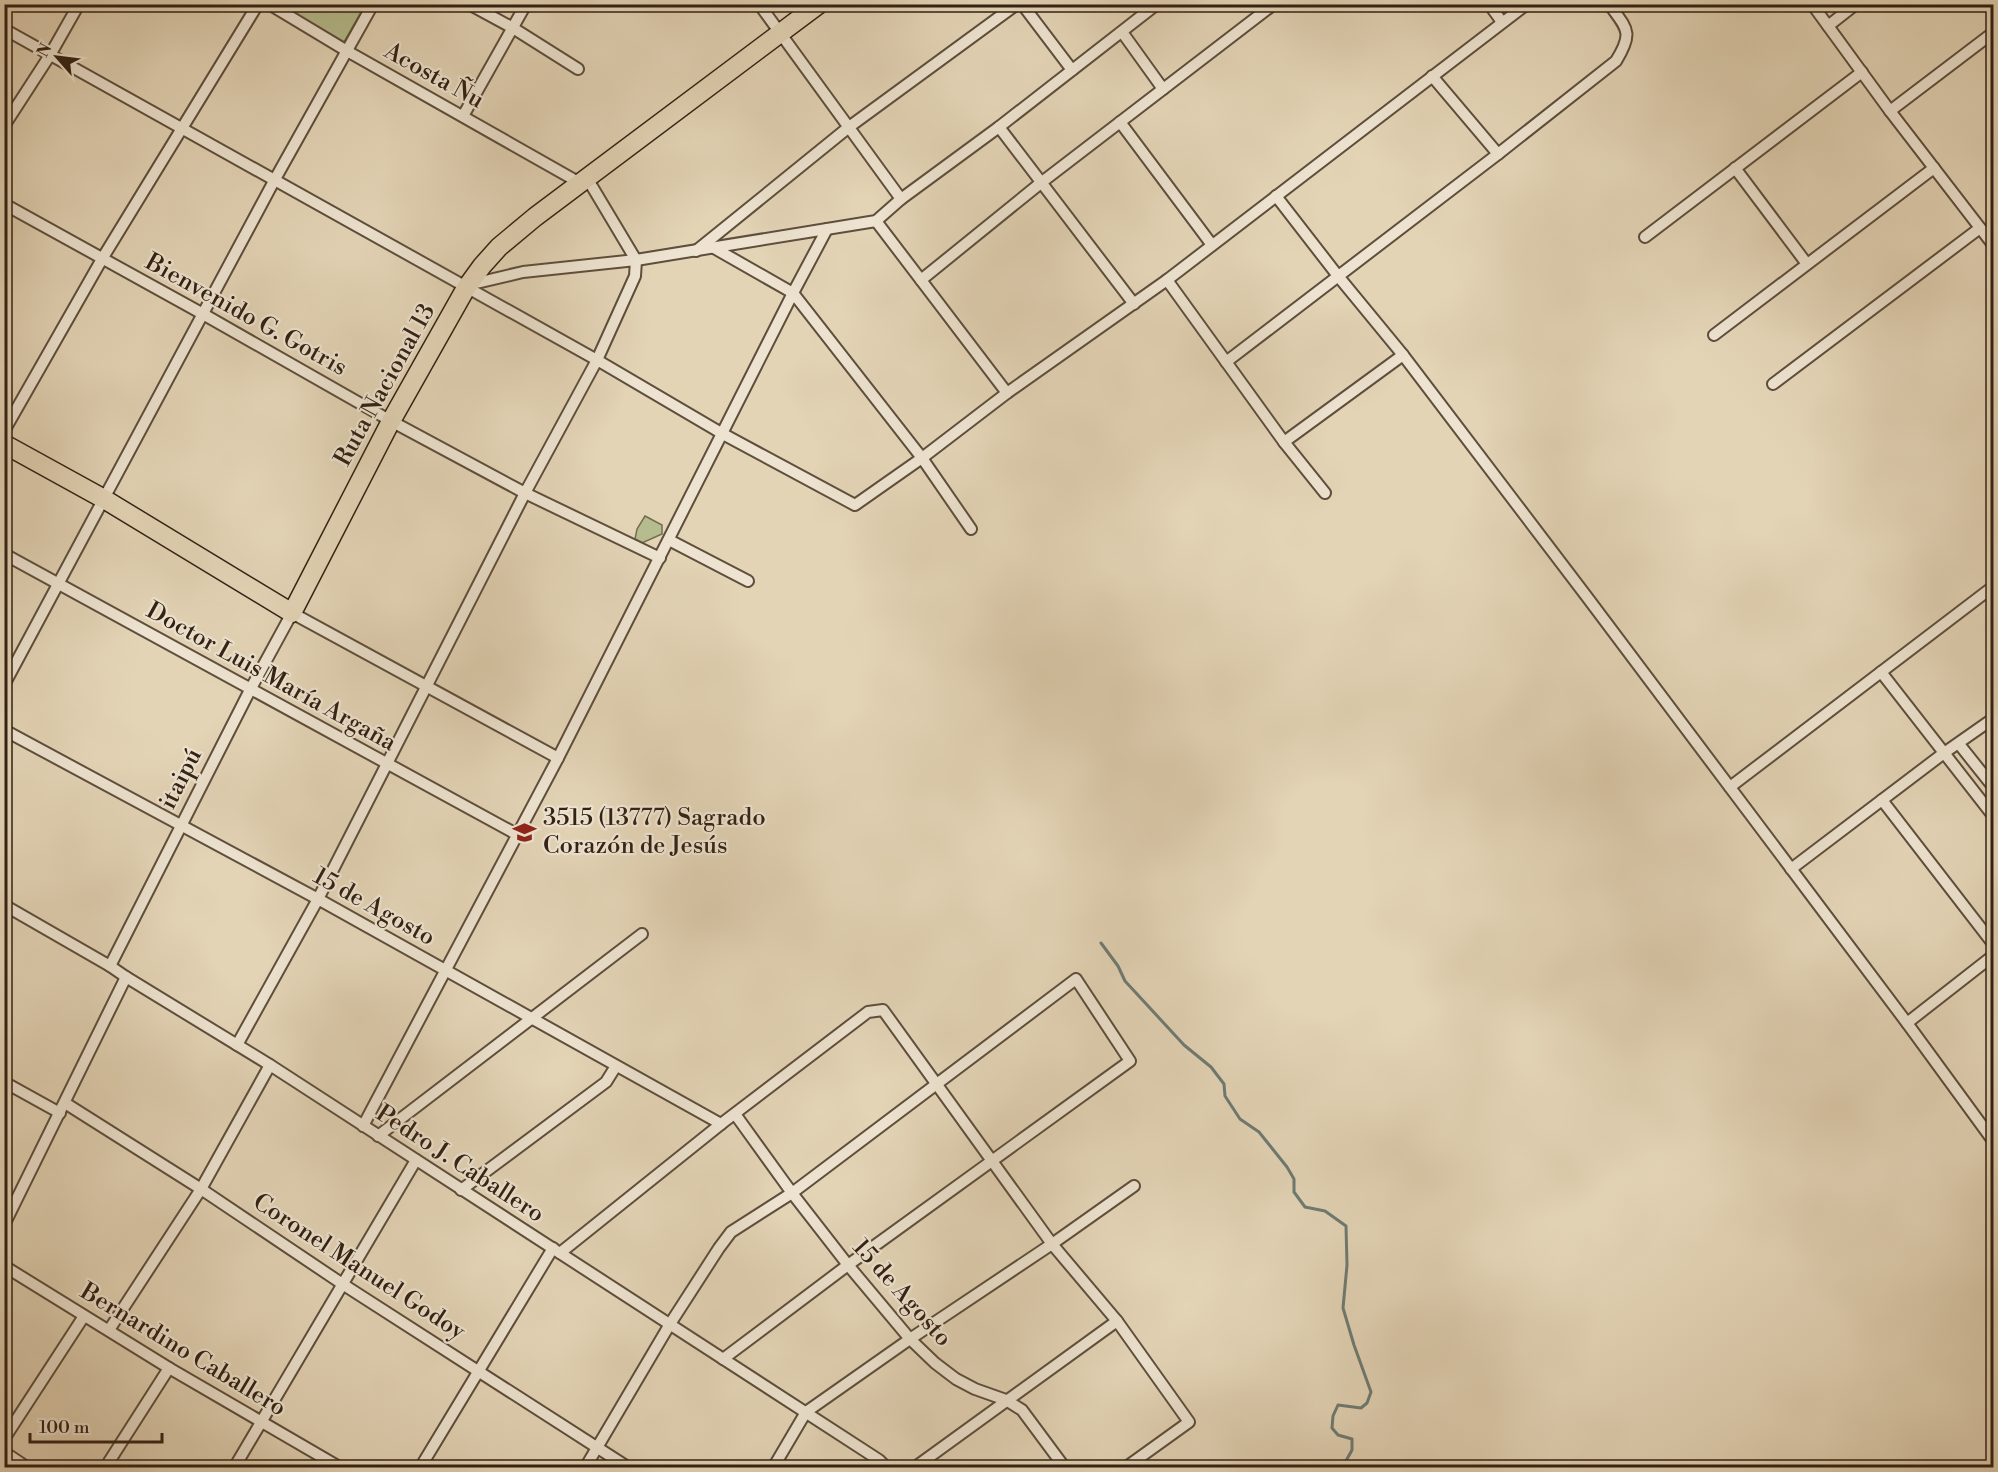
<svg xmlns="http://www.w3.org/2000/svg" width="1998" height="1472" font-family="'Libre Bodoni',serif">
<rect width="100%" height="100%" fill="#e3d4b6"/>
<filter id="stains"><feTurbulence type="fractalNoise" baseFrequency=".00333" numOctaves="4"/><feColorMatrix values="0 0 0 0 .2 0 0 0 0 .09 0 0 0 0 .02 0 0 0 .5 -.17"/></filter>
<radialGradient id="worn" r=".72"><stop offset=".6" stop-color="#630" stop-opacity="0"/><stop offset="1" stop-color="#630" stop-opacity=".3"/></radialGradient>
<g fill="#b5bc8d" stroke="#746e50" stroke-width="1.5">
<polygon points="280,5 365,5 344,42"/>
<polygon points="645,516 662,525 662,534 642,543 635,539 637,529"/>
</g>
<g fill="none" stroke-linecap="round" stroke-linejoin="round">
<polyline stroke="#6e7b73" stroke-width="3" points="1101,943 1118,966 1125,981 1184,1045 1211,1067 1224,1084 1225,1096 1240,1119 1259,1132 1287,1167 1294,1179 1294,1192 1305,1207 1325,1211 1346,1226 1347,1265 1343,1308 1354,1345 1371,1392 1367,1403 1361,1408 1338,1405 1333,1416 1332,1428 1338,1435 1352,1439 1352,1450 1342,1468"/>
<defs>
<g id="minor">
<polyline points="269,4 347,51 580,183"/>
<polyline points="469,4 513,28 578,69"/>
<polyline points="759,4 901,199"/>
<polyline points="1022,4 1072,70"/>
<polyline points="1489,4 1502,22"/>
<polyline points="1812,4 1890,111 1994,246"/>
<polyline points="1828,26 1856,4"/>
<polyline points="4,29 597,360 723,434 855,505 922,458 1007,393 1167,280 1527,4"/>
<polyline points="1122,32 1163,89"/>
<path d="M1432 76 1498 154 1616 61C1634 32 1627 29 1609 4"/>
<polyline points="1890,111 1994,32"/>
<polyline points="463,116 526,4"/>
<polyline points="1120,122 1212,245"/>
<polyline points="4,126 50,55 79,4"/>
<polyline points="999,127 1134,304"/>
<polyline points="1735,168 1807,264"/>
<polyline points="1276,196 1338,276 1403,355 1587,597 1907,1023 1994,1142"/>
<polyline points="4,204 203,314 391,421 525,493 660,558"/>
<polyline points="876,221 1007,393"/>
<polyline points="1645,237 1862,72"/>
<polyline points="714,248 793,293 922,458 971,529"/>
<polyline points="696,251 849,127 1017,4"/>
<polyline points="921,280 1042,182 1274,4"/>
<polyline points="1167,280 1284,442 1325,493"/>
<polyline points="468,285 523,272 636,260 876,221 901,199 999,127 1157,4"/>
<polyline points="1714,335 1934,168"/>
<polyline points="1226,362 1498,154"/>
<polyline points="1773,384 1980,228"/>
<polyline points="4,431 102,259 258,4"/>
<polyline points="1284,442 1403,355"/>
<polyline points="669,540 748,581"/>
<polyline points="4,554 518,835"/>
<polyline points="1881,672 1994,817"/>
<polyline points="4,685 274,181 373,4"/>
<polyline points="4,730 318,899 721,1124"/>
<polyline points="1959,744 1994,788"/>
<polyline points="1730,787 1994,586"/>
<polyline points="1882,800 1994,945"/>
<polyline points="1791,869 1944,753 1994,718"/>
<polyline points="4,905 110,966 126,977 270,1065 879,1460 887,1468"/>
<polyline points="110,966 250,690 292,613 558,758"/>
<polyline points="1907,1023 1994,955"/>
<polyline points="237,1045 318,899 525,493 597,360 635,276 636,260 587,178"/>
<polyline points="4,1082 60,1113"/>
<polyline points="65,1103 201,1189 344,1285 629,1468"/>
<polyline points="735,1114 792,1193 848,1265 910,1339 935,1363 956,1379 975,1389 1006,1400 1022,1410 1065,1468"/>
<polyline points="363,1126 558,758 793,293 827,229"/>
<polyline points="378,1136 642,934"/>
<polyline points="461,1190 606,1082 616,1066"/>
<polyline points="4,1225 126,977"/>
<polyline points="560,1253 721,1124 868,1012 883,1010 1052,1244 1117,1321"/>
<polyline points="4,1266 169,1368 341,1468"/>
<polyline points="109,1330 201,1189 270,1065"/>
<polyline points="4,1439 84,1316"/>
<polyline points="4,1452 28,1468"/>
<polyline points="105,1468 169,1368"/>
<polyline points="234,1468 416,1160"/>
<polyline points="420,1468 553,1248"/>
<polyline points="585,1468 670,1324 719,1248 731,1232 792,1193 1076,979 1130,1061 848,1265 723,1359"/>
<polyline points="773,1468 806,1412 910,1339 1052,1244 1134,1186"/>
<polyline points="914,1468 1117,1321 1189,1422 1125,1468"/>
</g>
<polyline id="trunk" points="4,444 104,499 292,613 391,421 466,288 482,266 499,247 535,217 819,4"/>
</defs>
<use href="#minor" stroke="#5e4e3c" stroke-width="14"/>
<use href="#trunk" stroke="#322114" stroke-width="21"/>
<use href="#minor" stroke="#ede3d0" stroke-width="10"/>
<use href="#trunk" stroke="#e3d4b6" stroke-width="18"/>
</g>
<defs>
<symbol id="school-bare" viewBox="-9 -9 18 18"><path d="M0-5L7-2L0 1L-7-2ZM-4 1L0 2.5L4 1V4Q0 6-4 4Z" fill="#8f2418" stroke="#ede3d0" stroke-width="2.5" paint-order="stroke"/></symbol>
</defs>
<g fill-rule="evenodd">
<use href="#school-bare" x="508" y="816" width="33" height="33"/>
</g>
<g text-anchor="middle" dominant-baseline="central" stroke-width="4.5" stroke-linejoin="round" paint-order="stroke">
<g font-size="24" fill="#322114" stroke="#ede3d0">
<text transform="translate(434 76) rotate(29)">Acosta Ñu</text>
<text transform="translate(246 315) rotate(29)">Bienvenido G. Gotris</text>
<text transform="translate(385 385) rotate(-61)">Ruta Nacional 13</text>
<text transform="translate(271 677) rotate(29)">Doctor Luis María Argaña</text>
<text transform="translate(181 779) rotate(-63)">itaipú</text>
<text transform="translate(374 907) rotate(29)">15 de Agosto</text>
<text transform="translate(460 1164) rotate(33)">Pedro J. Caballero</text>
<text transform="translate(359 1267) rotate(33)">Coronel Manuel Godoy</text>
<text transform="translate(902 1293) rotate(48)">15 de Agosto</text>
<text transform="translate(183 1350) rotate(31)">Bernardino Caballero</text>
</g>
<g font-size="24" fill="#322114" stroke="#ede3d0" text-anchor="start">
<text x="543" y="818">3515 (13777) Sagrado<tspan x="543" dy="28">Corazón de Jesús</tspan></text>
</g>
</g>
<rect width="1998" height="1472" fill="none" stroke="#e3d4b6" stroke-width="24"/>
<rect x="6" y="6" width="1986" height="1460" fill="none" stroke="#322114" stroke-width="3"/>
<rect x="12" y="12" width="1974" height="1448" fill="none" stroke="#322114" stroke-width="1.5"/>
<g transform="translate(57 57) rotate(298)" stroke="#ede3d0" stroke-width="4.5" paint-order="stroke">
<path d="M0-4.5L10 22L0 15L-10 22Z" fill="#322114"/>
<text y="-9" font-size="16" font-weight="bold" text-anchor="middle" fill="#322114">N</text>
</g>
<path d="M30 1433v9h132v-9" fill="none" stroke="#322114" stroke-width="3"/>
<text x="39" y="1433" font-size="18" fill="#322114" stroke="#ede3d0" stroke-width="4.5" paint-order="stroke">100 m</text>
<rect width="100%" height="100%" filter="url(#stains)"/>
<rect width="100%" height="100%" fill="url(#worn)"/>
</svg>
